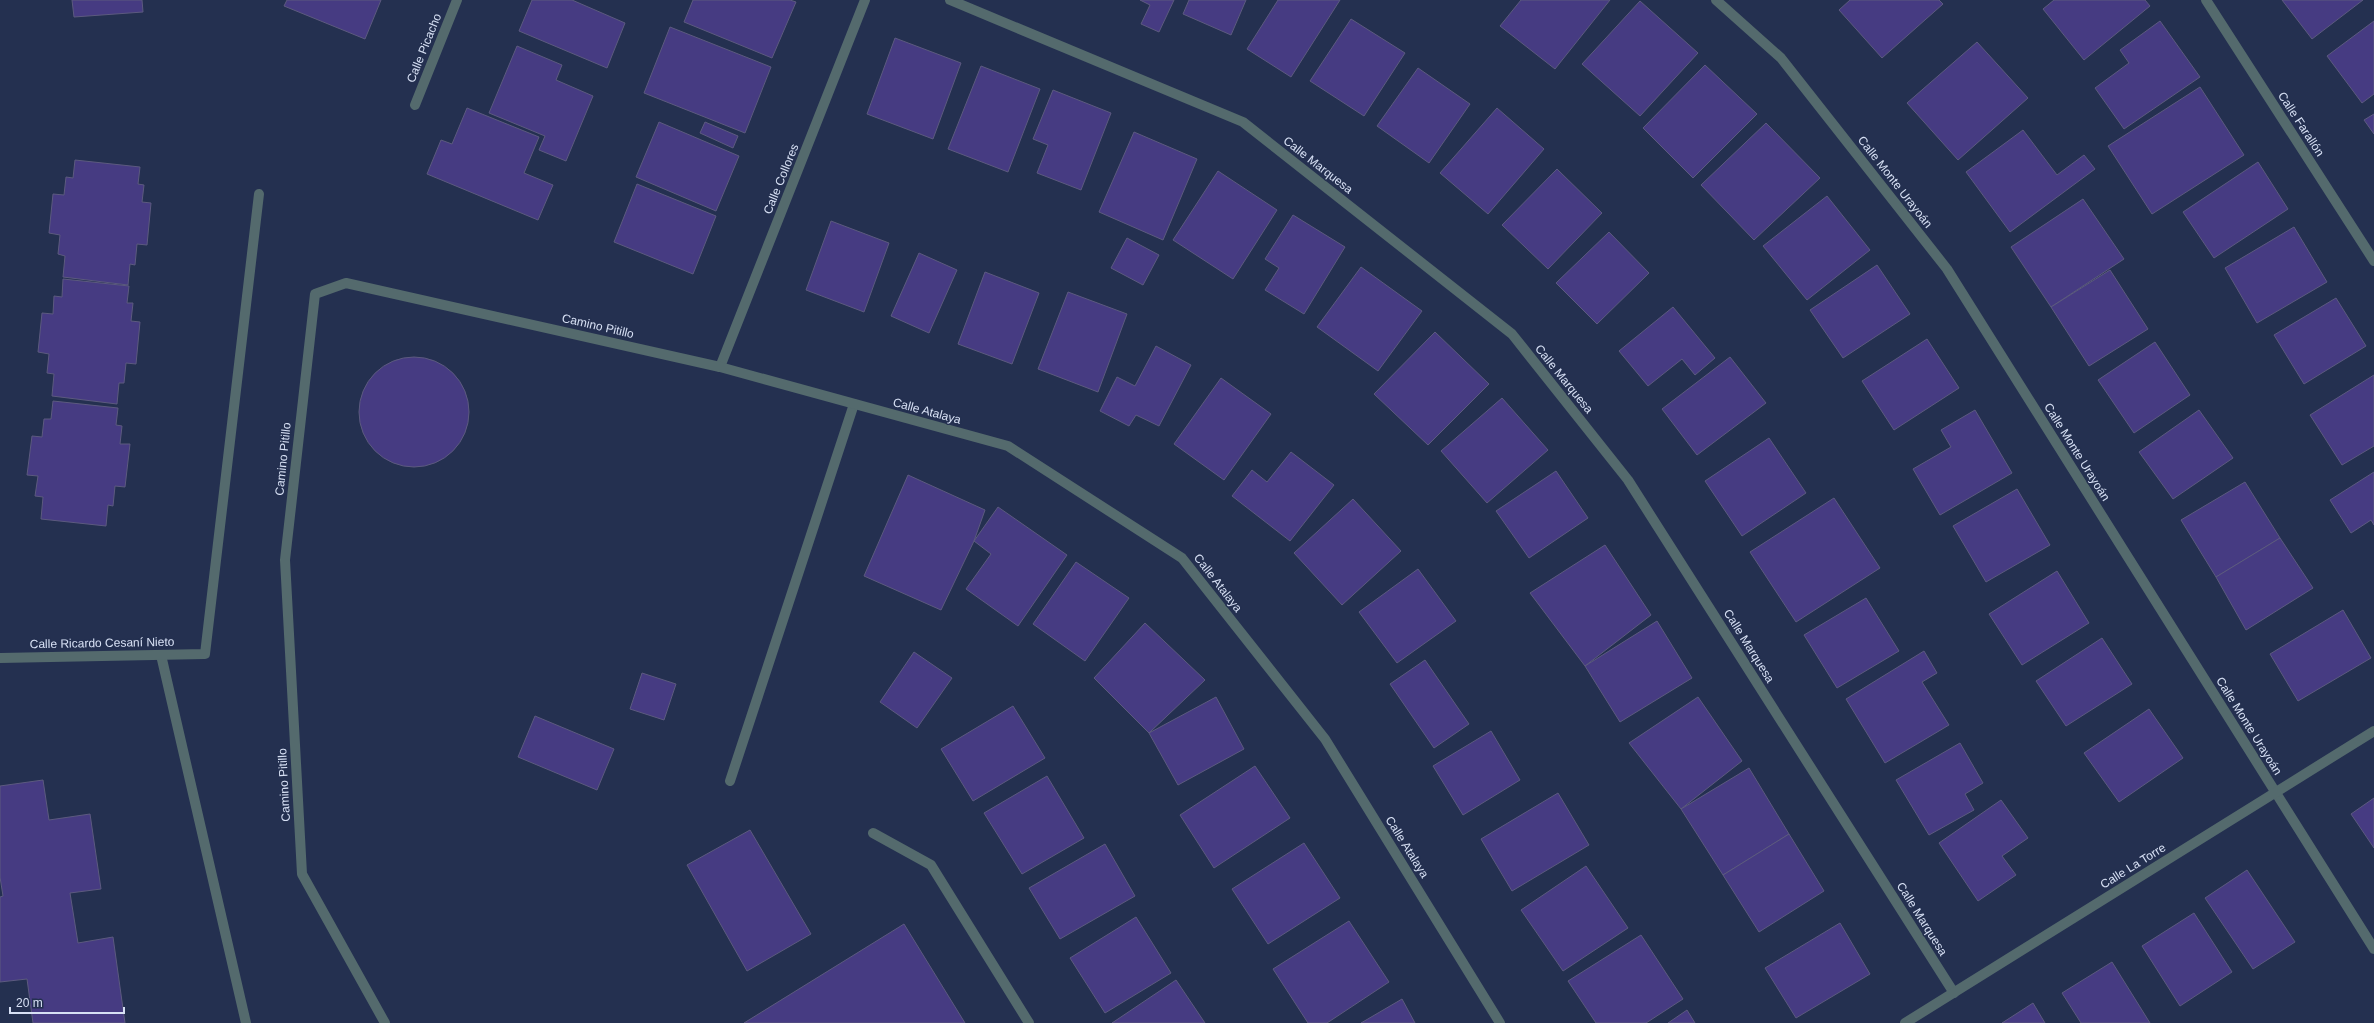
<svg xmlns="http://www.w3.org/2000/svg" width="2374" height="1023" font-family="Helvetica,sans-serif">
<rect width="100%" height="100%" fill="#243050"/>
<g fill="#463b82" stroke="#5c5a7f">
<polygon points="72,0 142,0 143,12 74,17"/>
<polygon points="287,0 381,0 365,39 284,6"/>
<polygon points="532,0 572,0 625,23 607,68 519,31"/>
<polygon points="693,0 790,0 796,2 772,58 684,22"/>
<polygon points="1140,0 1174,0 1159,32 1141,24 1150,5"/>
<polygon points="1189,0 1246,0 1231,35 1183,14"/>
<polygon points="1278,0 1340,0 1291,77 1247,49"/>
<polygon points="1521,0 1610,0 1555,69 1500,26"/>
<polygon points="1850,0 1939,0 1943,4 1882,58 1839,10"/>
<polygon points="2054,0 2145,0 2150,6 2084,60 2043,9"/>
<polygon points="2282,0 2363,0 2312,39"/>
<polygon points="1640,1 1698,53 1640,116 1582,64"/>
<polygon points="1351,19 1405,53 1364,116 1310,81"/>
<polygon points="2160,21 2200,77 2124,129 2095,88 2129,63 2120,50"/>
<polygon points="2374,21 2374,94 2362,103 2327,56"/>
<polygon points="670,27 771,67 745,133 644,93"/>
<polygon points="895,38 961,63 933,139 867,114"/>
<polygon points="1977,42 2028,98 1958,160 1907,103"/>
<polygon points="517,46 562,65 556,80 593,96 566,161 539,150 545,136 489,113"/>
<polygon points="1705,65 1757,114 1693,178 1643,128"/>
<polygon points="981,66 1040,89 1008,172 948,149"/>
<polygon points="1418,68 1470,104 1429,163 1377,126"/>
<polygon points="2200,87 2244,155 2152,214 2108,146"/>
<polygon points="1053,90 1111,113 1081,190 1037,173 1048,145 1033,139"/>
<polygon points="467,108 539,137 524,173 553,185 538,220 427,174 441,140 452,144"/>
<polygon points="1497,108 1544,149 1488,214 1440,173"/>
<polygon points="2374,114 2374,134 2364,120"/>
<polygon points="659,122 739,156 716,211 636,177"/>
<polygon points="705,122 738,136 733,148 700,133"/>
<polygon points="1766,123 1820,178 1754,240 1701,185"/>
<polygon points="2023,130 2057,175 2084,155 2095,169 2010,232 1966,172"/>
<polygon points="1134,132 1197,159 1163,240 1099,212"/>
<polygon points="75,160 140,167 138,184 144,185 142,202 151,203 147,245 137,244 135,265 130,264 128,285 63,277 65,256 58,254 60,235 49,233 53,194 64,195 66,177 73,178"/>
<polygon points="2258,162 2288,209 2214,258 2183,212"/>
<polygon points="1557,169 1602,213 1548,269 1502,225"/>
<polygon points="1218,171 1277,210 1233,279 1173,240"/>
<polygon points="637,184 716,216 693,274 614,242"/>
<polygon points="1827,196 1870,250 1807,300 1763,246"/>
<polygon points="2083,199 2124,259 2051,307 2011,247"/>
<polygon points="1293,215 1345,247 1304,314 1265,290 1279,268 1265,259"/>
<polygon points="831,221 889,243 864,312 806,290"/>
<polygon points="2294,227 2327,282 2257,323 2225,268"/>
<polygon points="1609,232 1649,273 1597,324 1556,283"/>
<polygon points="1127,238 1159,255 1143,285 1111,268"/>
<polygon points="919,253 957,270 929,333 891,316"/>
<polygon points="1877,265 1910,314 1843,358 1810,310"/>
<polygon points="1361,267 1422,311 1378,371 1317,327"/>
<polygon points="2110,270 2148,329 2089,366 2051,307"/>
<polygon points="985,272 1039,293 1012,364 958,344"/>
<polygon points="63,279 129,286 127,303 133,303 131,321 140,322 136,364 126,363 124,383 119,383 117,404 52,396 54,374 47,373 49,354 38,352 42,313 53,314 54,296 62,297"/>
<polygon points="1068,292 1127,314 1098,392 1038,369"/>
<polygon points="2336,298 2366,346 2304,384 2274,335"/>
<polygon points="1673,307 1715,358 1695,375 1682,359 1648,386 1619,351"/>
<polygon points="1435,332 1489,384 1428,445 1374,394"/>
<polygon points="1927,339 1959,388 1894,430 1862,381"/>
<polygon points="2155,342 2190,395 2134,433 2098,380"/>
<polygon points="1156,346 1191,365 1159,426 1136,415 1129,426 1100,411 1117,377 1135,386"/>
<polygon points="1730,357 1766,403 1697,455 1662,409"/>
<circle cx="414" cy="412" r="55"/>
<polygon points="2374,375 2374,446 2342,465 2310,415"/>
<polygon points="1221,378 1271,414 1224,480 1174,444"/>
<polygon points="1502,398 1548,450 1487,503 1441,451"/>
<polygon points="53,401 118,408 116,425 122,426 120,444 130,444 125,487 115,486 113,506 108,505 106,526 41,519 43,497 35,496 38,476 27,475 32,436 42,437 44,419 51,419"/>
<polygon points="1975,410 2012,473 1940,515 1913,469 1951,447 1941,430"/>
<polygon points="2199,410 2233,458 2173,499 2139,452"/>
<polygon points="1769,438 1806,493 1742,536 1705,481"/>
<polygon points="1291,452 1334,485 1290,541 1232,496 1252,470 1267,482"/>
<polygon points="1556,471 1588,518 1529,558 1496,511"/>
<polygon points="2374,472 2374,525 2371,520 2351,533 2330,500"/>
<polygon points="908,475 985,510 974,541 941,610 864,576"/>
<polygon points="2245,482 2280,538 2216,577 2181,520"/>
<polygon points="2017,489 2050,545 1986,582 1953,526"/>
<polygon points="1834,498 1880,568 1796,622 1750,552"/>
<polygon points="1353,499 1401,551 1342,605 1294,553"/>
<polygon points="998,507 1067,555 1018,626 966,589 991,554 974,541"/>
<polygon points="2280,538 2313,588 2246,630 2216,577"/>
<polygon points="1605,545 1651,615 1585,666 1530,593"/>
<polygon points="1076,562 1129,598 1085,661 1033,624"/>
<polygon points="1418,569 1456,621 1397,663 1359,612"/>
<polygon points="2057,571 2089,623 2022,665 1989,614"/>
<polygon points="1866,598 1899,651 1837,688 1804,635"/>
<polygon points="2343,610 2371,658 2298,701 2270,654"/>
<polygon points="1657,621 1692,678 1620,722 1585,666"/>
<polygon points="1145,623 1205,680 1149,733 1094,678"/>
<polygon points="2102,638 2132,684 2066,726 2036,681"/>
<polygon points="1924,651 1937,673 1922,682 1949,725 1885,763 1846,699"/>
<polygon points="914,652 952,678 917,728 880,702"/>
<polygon points="1425,660 1469,724 1434,748 1390,684"/>
<polygon points="642,673 676,684 664,720 630,709"/>
<polygon points="1216,697 1244,749 1178,785 1149,733"/>
<polygon points="1698,697 1742,761 1681,809 1629,743"/>
<polygon points="1013,706 1045,758 973,801 941,749"/>
<polygon points="2149,709 2183,758 2119,802 2084,753"/>
<polygon points="535,716 614,749 597,790 518,757"/>
<polygon points="1491,731 1520,780 1463,815 1433,766"/>
<polygon points="1960,743 1983,783 1965,794 1974,810 1929,835 1896,780"/>
<polygon points="1255,766 1290,818 1214,868 1180,815"/>
<polygon points="1749,768 1789,834 1723,875 1681,809"/>
<polygon points="1047,776 1084,838 1022,874 984,813"/>
<polygon points="43,780 49,820 90,814 101,889 70,893 78,943 113,937 125,1023 33,1023 27,979 0,982 0,897 3,896 0,877 0,786"/>
<polygon points="1558,793 1589,845 1512,891 1481,839"/>
<polygon points="2374,798 2374,848 2351,814"/>
<polygon points="2001,800 2028,838 2002,856 2016,875 1978,901 1939,843"/>
<polygon points="750,830 811,934 747,971 687,865"/>
<polygon points="1789,834 1824,891 1759,932 1723,875"/>
<polygon points="1304,843 1340,898 1268,944 1232,889"/>
<polygon points="1105,844 1135,896 1060,939 1029,888"/>
<polygon points="1586,866 1628,928 1563,971 1521,910"/>
<polygon points="2247,870 2295,942 2253,969 2205,898"/>
<polygon points="2194,913 2232,972 2180,1006 2142,946"/>
<polygon points="1136,917 1171,973 1105,1013 1070,958"/>
<polygon points="1349,921 1389,982 1327,1023 1308,1023 1273,969"/>
<polygon points="1840,923 1870,974 1796,1018 1765,968"/>
<polygon points="904,924 965,1023 744,1023"/>
<polygon points="1641,935 1683,999 1646,1023 1596,1023 1568,981"/>
<polygon points="2112,962 2150,1023 2081,1023 2062,993"/>
<polygon points="1176,980 1205,1023 1112,1023"/>
<polygon points="1402,999 1415,1023 1361,1023"/>
<polygon points="2033,1003 2045,1023 2002,1023"/>
<polygon points="1687,1010 1695,1023 1668,1023"/>
</g>
<g fill="none" stroke-linecap="round" stroke-linejoin="round">
<g stroke="#546a6d" stroke-width="10">
<polyline points="950,0 1243,122 1512,334 1628,480 1954,993"/>
<polyline points="1716,0 1781,58 1947,269 2374,949"/>
<polyline points="2206,0 2374,261"/>
<polyline points="415,105 457,0"/>
<polyline points="720,367 865,0"/>
<polyline points="161,655 246,1023"/>
<polyline points="0,658 205,654 259,194"/>
<polyline points="730,781 854,404"/>
<polyline points="873,833 931,865 1029,1023"/>
<polyline points="385,1023 302,874 285,560 315,294 346,283 720,367 1008,446 1182,558 1325,739 1500,1023"/>
<polyline points="1905,1023 2374,731"/>
</g>
</g>
<g text-anchor="middle" dominant-baseline="central" stroke-width="3" stroke-linejoin="round" paint-order="stroke">
<g font-size="12" fill="#d7e0f4" stroke="#243050">
<text transform="translate(424 48) rotate(-68)">Calle Picacho</text>
<text transform="translate(2301 124) rotate(57)">Calle Farallón</text>
<text transform="translate(1318 165) rotate(38)">Calle Marquesa</text>
<text transform="translate(781 179) rotate(-68)">Calle Collores</text>
<text transform="translate(1895 182) rotate(52)">Calle Monte Urayoán</text>
<text transform="translate(598 326) rotate(13)">Camino Pitillo</text>
<text transform="translate(1564 379) rotate(51)">Calle Marquesa</text>
<text transform="translate(927 411) rotate(15)">Calle Atalaya</text>
<text transform="translate(2077 452) rotate(58)">Calle Monte Urayoán</text>
<text transform="translate(283 459) rotate(-84)">Camino Pitillo</text>
<text transform="translate(1218 583) rotate(52)">Calle Atalaya</text>
<text transform="translate(102 643) rotate(-1)">Calle Ricardo Cesaní Nieto</text>
<text transform="translate(1749 646) rotate(58)">Calle Marquesa</text>
<text transform="translate(2249 726) rotate(58)">Calle Monte Urayoán</text>
<text transform="translate(284 785) rotate(-93)">Camino Pitillo</text>
<text transform="translate(1407 847) rotate(58)">Calle Atalaya</text>
<text transform="translate(2133 866) rotate(-32)">Calle La Torre</text>
<text transform="translate(1922 919) rotate(58)">Calle Marquesa</text>
</g>
</g>
<path d="M10 1007v6h114v-6" fill="none" stroke="#d7e0f4" stroke-width="2"/>
<text x="16" y="1007" font-size="12" fill="#d7e0f4" stroke="#243050" stroke-width="3" paint-order="stroke">20 m</text>
</svg>
